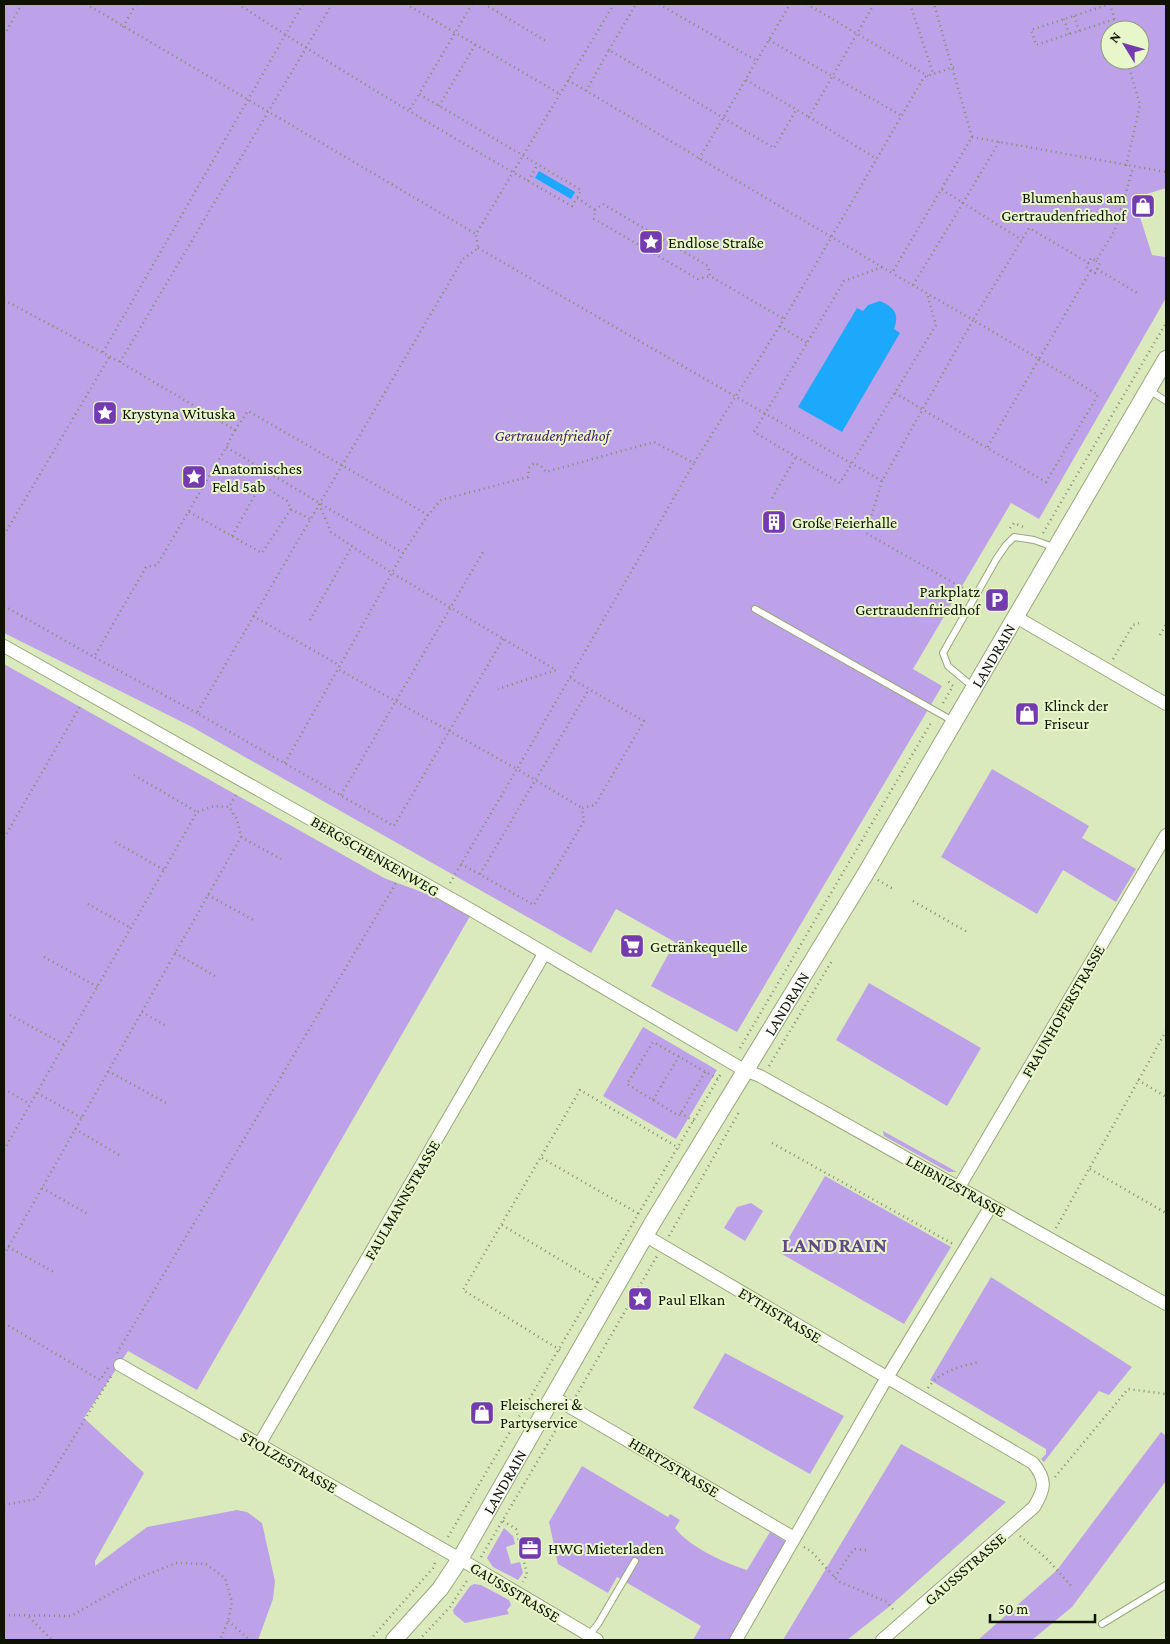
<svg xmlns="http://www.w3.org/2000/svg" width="1170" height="1644" font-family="'Crimson Pro',serif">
<rect width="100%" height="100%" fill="#dbeabc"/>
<g fill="#bea2e9" fill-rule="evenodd">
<path d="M4 4H1166V188L1134 198 1152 255 1165 257 1166 259V298L1039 519 1011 503 913 669 942 686 737 1032 651 986 675 942 616 909 591 953 192 727 4 633ZM1110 30H1140V60H1110Z"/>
<polygon points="4,664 384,878 473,911 197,1390 128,1351 84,1418 144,1473 95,1561 95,1566 147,1527 237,1510 247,1512 262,1523 275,1581 273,1599 258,1640 4,1640"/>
<polygon points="992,769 1089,826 1082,838 1136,869 1116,902 1063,870 1037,914 941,857"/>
<polygon points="869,983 981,1048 947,1106 836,1040"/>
<polygon points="643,1027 717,1070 676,1139 603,1096"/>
<polygon points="883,1131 957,1172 949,1172 884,1136"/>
<polygon points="825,1176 951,1247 904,1324 780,1253"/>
<polygon points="751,1203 763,1211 745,1241 724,1228 737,1207"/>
<polygon points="991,1277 1132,1367 1109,1395 1099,1391 1044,1462 1041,1459 1046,1454 1046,1449 930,1380"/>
<polygon points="725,1353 844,1416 810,1474 693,1408"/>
<polygon points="1161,1432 1166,1436 1166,1481 1072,1607 1032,1640 978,1640 1057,1570"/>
<polygon points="901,1444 1006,1502 890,1606 847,1640 783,1640"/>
<path d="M582 1466 668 1517 670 1514 680 1520 675 1528C689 1547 725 1563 747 1570L770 1532 788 1543 731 1640H693L701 1626 617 1577 608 1593 558 1564 549 1522Z"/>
<polygon points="504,1528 513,1536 515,1544 506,1547 511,1564 520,1562 523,1573 518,1580 493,1567 487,1558"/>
<polygon points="474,1584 481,1585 509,1600 511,1605 507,1610 509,1614 465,1623 454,1614 453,1610 470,1586"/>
</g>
<g fill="#1ca9fb">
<polygon points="539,171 575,192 571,199 535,178"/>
<path d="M880 301C894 307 900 314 894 329L900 333 842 432 798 407 857 308 863 311 868 305Z"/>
</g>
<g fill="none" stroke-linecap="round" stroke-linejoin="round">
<defs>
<g id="service">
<polyline points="1149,390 1166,401"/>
<polyline points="755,609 953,721"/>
<polyline points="973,687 948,666 943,653 997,558 1006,545 1014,537 1034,540 1056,548"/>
<polyline points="1102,1624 1166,1585"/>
<polyline points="585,1640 598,1624 635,1561"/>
</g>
<g id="minor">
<polyline points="1016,617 1166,704"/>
<polyline points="4,646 473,911 744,1070 760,1076 1166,1304"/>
<polyline points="959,1187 1166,835"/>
<path d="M646 1236 1033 1463C1047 1480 1045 1489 1034 1507L882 1640"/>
<polyline points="120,1365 460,1559 597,1640"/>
<polyline points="553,1397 794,1538"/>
<polyline points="259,1445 544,954"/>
<polyline points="736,1640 882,1386 991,1206"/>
</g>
<g id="tertiary">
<path id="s1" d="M394 1640 440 1589 460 1559 653 1222 866 873 1166 359"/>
</g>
</defs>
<use href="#service" stroke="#99a77c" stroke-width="8"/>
<use href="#minor" stroke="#99a77c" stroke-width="14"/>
<use href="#tertiary" stroke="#99a77c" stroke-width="18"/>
<g stroke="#828d6c" stroke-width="2.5" stroke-dasharray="1 4" stroke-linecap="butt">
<polyline points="86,4 476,234"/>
<path d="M238 4C347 75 459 142 572 206L577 198 595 210 594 219 698 279 710 276"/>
<polyline points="406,4 560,94"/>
<polyline points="472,4 419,94 581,190 577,198"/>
<polyline points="484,4 546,41"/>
<polyline points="659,4 757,61"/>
<polyline points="807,4 928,76"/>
<polyline points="874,4 809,117 877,159"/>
<polyline points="910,4 933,73"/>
<polyline points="1110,4 1031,30 1036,45 1115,19"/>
<polyline points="1110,4 1118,30"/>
<polyline points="1074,16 1079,31"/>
<polyline points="1064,19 1069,34"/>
<polyline points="123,27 136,4"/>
<polyline points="4,35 22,4"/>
<polyline points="769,40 902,116"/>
<polyline points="609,50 636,4"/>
<polyline points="568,80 892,273 972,137 934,4"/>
<polyline points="746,80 809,117"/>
<polyline points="586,91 609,50 774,148 796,110"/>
<polyline points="439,106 475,45"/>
<polyline points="410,109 419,94"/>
<polyline points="972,137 1166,172"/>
<polyline points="999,142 963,203 1022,240"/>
<polyline points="699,159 790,4"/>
<polyline points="1126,166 1140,105 1127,60"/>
<polyline points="528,181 538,164"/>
<polyline points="595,210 603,204 708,266 710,276 784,319"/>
<polyline points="478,248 882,481 973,320 892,273"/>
<polyline points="1096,261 1100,263 1095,273 1086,267 1091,258 1096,261 1115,230 1133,168"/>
<polyline points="1089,263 1029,228 973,320 1039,359 1091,270"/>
<polyline points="882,267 844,281 754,432 840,483 936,325 927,294"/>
<polyline points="1097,269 1139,294"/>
<polyline points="913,285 963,203 941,189"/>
<polyline points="4,300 120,362 235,430 248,411 428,515 441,500 528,477 529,468 534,463 541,466 546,472 654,442 694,463 784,319 924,77 954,67"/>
<polyline points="780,326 807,343"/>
<polyline points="103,352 303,4"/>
<polygon points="1039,359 1098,395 1046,482 987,448"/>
<polyline points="120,362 332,4"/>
<polyline points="895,393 987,448"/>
<polyline points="235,430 226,447 403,553"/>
<polyline points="882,481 866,533 968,591"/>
<polyline points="772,498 796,457"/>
<polyline points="319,504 331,532 392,573 556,670 498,689"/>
<polyline points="291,509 310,519"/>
<polyline points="189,512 262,553 291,509 287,501 261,484 232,536"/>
<polyline points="428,515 403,553 338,669 517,769 694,463"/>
<polyline points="1010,528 1014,523 1026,528"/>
<polyline points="1043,533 1166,323"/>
<polyline points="4,535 110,356"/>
<polyline points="4,606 94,657"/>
<polyline points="253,616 339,665"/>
<polyline points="310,620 352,546"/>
<polyline points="1160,635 1166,624"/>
<polyline points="503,639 394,826 197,713 463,259 478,248 476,234 614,4"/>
<polyline points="1113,659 1133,625 1139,623"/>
<polyline points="943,703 953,686 948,681"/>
<polyline points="197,713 94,657 146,567 157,565 227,446"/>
<polyline points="285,763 338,669"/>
<polyline points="134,775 197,812"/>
<polyline points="341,795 483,552"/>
<polyline points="241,837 281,859"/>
<polyline points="4,838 81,705"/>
<polyline points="115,842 164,870"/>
<polyline points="461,864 534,905 584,821 582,808 595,805 644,721 570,678"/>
<polyline points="480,874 589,689"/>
<polyline points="878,880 895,890"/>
<polyline points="450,883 517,769 582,808"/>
<polyline points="208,895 255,921"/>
<polyline points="913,901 969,933"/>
<polyline points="88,904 131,928"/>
<polyline points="175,953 215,976"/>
<polyline points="44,957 98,987"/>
<polyline points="142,1012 168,1027"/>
<polyline points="10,1015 65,1045"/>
<polyline points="740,1048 932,721"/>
<polyline points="769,1066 833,959"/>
<polyline points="108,1071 168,1104"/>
<polyline points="705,1072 679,1116 627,1084 653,1042 718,1079"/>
<polyline points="1138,1080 1166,1097"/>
<polyline points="4,1089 30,1104"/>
<polyline points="37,1093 82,1118"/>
<polyline points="653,1100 679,1056"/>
<polyline points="680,1113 694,1121"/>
<polyline points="75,1129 121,1156"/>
<polyline points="772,1143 953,1244"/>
<polyline points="4,1150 197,812 214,806 229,807 237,793"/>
<polyline points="542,1158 639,1214"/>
<polyline points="1090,1169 1166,1213"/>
<polyline points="42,1188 88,1214"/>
<polyline points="502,1225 599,1283"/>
<polyline points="1056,1228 1166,1031"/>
<polyline points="669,1236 739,1112"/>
<polyline points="8,1247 54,1272"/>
<polyline points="4,1255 241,837 237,819 229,807"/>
<polyline points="4,1323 100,1380 108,1368"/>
<polyline points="560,1350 463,1290 580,1090 679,1148"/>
<polyline points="117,1353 396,883"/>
<path d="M928 1388C938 1372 961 1366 979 1362"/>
<polyline points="576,1396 657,1256"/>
<polyline points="1055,1477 1128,1389 1166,1394"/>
<polyline points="4,1505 36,1499 112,1375"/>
<polyline points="503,1521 516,1529 527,1574 523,1582"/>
<polyline points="1020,1536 1048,1560 1073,1588"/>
<polyline points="448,1537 722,1072"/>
<polyline points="804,1547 811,1551 838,1581 887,1602 895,1612"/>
<polyline points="481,1557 563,1418"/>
<path d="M834 1577C843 1568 847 1556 855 1549L866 1550"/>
<polyline points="4,1615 71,1616 136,1579 176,1563 206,1564 225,1578 232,1602 228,1621 220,1640"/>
<polyline points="29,1617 52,1640"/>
<polyline points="228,1621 250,1640"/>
<polyline points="370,1640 433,1568 436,1560"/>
<polyline points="419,1640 450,1607 468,1579"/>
</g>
<use href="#service" stroke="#fff" stroke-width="6"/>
<use href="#minor" stroke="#fff" stroke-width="12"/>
<use href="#tertiary" stroke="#fff" stroke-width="16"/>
</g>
<defs>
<symbol id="shop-square" viewBox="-11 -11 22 22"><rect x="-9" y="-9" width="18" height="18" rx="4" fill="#743bb1" stroke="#e8f7c9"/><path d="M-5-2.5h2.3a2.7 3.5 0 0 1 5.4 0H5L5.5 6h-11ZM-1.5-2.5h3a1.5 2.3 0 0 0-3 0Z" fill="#fff"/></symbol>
<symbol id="sight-square" viewBox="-11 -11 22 22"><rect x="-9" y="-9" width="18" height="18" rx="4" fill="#743bb1" stroke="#e8f7c9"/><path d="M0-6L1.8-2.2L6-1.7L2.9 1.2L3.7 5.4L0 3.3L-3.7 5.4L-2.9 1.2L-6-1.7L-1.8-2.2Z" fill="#fff"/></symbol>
<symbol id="building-square" viewBox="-11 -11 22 22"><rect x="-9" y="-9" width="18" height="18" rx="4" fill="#743bb1" stroke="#e8f7c9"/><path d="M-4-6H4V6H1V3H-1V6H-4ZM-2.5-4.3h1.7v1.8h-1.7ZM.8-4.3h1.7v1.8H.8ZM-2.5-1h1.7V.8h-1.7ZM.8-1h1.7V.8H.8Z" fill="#fff"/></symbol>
<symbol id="parking-square" viewBox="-11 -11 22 22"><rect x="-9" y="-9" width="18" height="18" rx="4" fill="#743bb1" stroke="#e8f7c9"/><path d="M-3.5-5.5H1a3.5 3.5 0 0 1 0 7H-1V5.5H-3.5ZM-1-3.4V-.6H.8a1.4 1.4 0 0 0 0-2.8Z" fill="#fff"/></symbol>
<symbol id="supermarket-square" viewBox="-11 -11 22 22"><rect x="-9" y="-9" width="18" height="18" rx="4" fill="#743bb1" stroke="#e8f7c9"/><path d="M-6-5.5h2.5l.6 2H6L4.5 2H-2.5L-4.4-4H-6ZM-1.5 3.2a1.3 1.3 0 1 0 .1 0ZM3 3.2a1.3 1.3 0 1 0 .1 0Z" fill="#fff"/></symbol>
<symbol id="office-square" viewBox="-11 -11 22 22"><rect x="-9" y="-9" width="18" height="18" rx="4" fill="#743bb1" stroke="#e8f7c9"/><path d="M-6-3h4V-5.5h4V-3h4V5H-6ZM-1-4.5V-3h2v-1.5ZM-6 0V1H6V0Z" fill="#fff"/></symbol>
</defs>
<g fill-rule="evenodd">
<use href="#shop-square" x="1129" y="192" width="28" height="28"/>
<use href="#sight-square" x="637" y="228" width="28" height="28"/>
<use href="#sight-square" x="91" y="399" width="28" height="28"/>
<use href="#sight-square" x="180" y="463" width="28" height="28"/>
<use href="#building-square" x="760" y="508" width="28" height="28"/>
<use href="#parking-square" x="983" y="586" width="28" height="28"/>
<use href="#shop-square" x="1013" y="700" width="28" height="28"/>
<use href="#supermarket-square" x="618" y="932" width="28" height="28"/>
<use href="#sight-square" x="626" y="1285" width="28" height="28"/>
<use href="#shop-square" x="468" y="1399" width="28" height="28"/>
<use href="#office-square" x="516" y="1534" width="28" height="28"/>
</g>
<g text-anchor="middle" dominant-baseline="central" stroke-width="4" stroke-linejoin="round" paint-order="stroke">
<g font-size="16" fill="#0d1203" stroke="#e8f7c9" text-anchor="start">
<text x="1126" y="197" text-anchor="end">Blumenhaus am<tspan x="1126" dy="18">Gertraudenfriedhof</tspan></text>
<text x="668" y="242">Endlose Straße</text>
<text x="122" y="413">Krystyna Wituska</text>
<text x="212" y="468">Anatomisches<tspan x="212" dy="18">Feld 5ab</tspan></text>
<text x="792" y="522">Große Feierhalle</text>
<text x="980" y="591" text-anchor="end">Parkplatz<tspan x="980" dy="18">Gertraudenfriedhof</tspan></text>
<text x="1044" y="705">Klinck der<tspan x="1044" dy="18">Friseur</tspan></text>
<text x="650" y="946">Getränkequelle</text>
<text x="658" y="1299">Paul Elkan</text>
<text x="500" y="1404">Fleischerei &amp;<tspan x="500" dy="18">Partyservice</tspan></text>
<text x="548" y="1548">HWG Mieterladen</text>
</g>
<g font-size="16" font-style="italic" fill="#481577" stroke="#e8f7c9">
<text x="552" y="435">Gertraudenfriedhof</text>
</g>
<g font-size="16" fill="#0d1203" stroke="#e8f7c9">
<text stroke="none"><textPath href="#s1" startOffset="1154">LANDRAIN</textPath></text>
<text transform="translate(375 856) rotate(30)">BERGSCHENKENWEG</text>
<text stroke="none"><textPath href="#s1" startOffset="749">LANDRAIN</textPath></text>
<text transform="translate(1063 1011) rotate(-60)">FRAUNHOFERSTRASSE</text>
<text transform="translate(956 1186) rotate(29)">LEIBNIZSTRASSE</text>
<text transform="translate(402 1200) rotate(-60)">FAULMANNSTRASSE</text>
<text transform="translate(780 1315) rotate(31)">EYTHSTRASSE</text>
<text transform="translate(289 1462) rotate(30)">STOLZESTRASSE</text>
<text transform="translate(674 1467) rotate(31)">HERTZSTRASSE</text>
<text stroke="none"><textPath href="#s1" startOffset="194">LANDRAIN</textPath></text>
<text transform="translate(965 1569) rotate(-41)">GAUSSSTRASSE</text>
<text transform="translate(515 1592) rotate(31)">GAUSSSTRASSE</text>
</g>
<g font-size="21" font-weight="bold" letter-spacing="1" fill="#624885" stroke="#e8f7c9">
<text x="835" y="1245">LANDRAIN</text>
</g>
</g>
<rect width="1170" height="1644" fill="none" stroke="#0d1203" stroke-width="10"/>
<g transform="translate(1125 45) rotate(307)"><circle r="24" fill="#e8f7c9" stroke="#909b7a"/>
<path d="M0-4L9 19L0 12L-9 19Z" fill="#743bb1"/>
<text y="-8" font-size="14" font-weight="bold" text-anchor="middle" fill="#0d1203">N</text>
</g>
<path d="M990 1614v8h105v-8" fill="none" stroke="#0d1203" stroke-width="2.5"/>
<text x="998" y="1614" font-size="15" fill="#0d1203" stroke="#e8f7c9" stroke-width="4" paint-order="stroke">50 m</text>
</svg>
